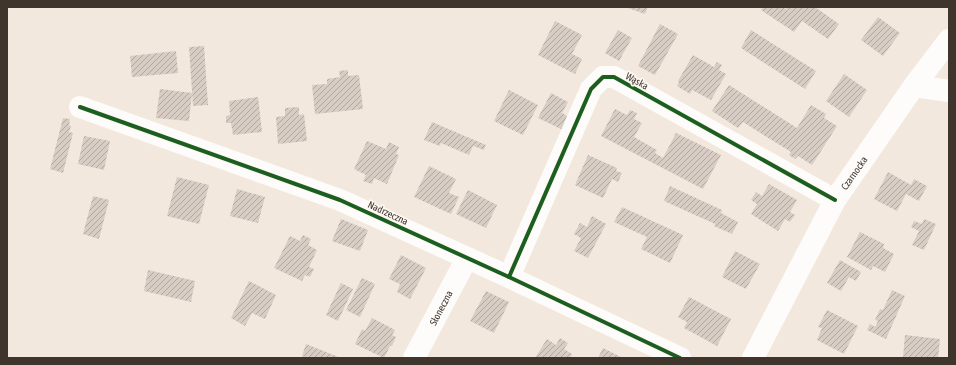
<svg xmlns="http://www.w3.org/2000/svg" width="956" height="365" font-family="'Asap Condensed',sans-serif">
<defs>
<pattern id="building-hatch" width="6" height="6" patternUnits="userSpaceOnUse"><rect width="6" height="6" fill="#d7cdc5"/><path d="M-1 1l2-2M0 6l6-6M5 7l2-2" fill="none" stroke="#b0a7a0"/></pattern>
</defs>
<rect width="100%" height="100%" fill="#f3e8de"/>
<g fill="url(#building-hatch)">
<polygon points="625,7 648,7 645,14"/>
<polygon points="763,7 783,7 791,13 784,7 815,7 839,24 828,39 802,21 794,32 761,10"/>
<polygon points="878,17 900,33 883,56 861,40"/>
<polygon points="555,21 582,35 572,54 582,59 575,74 538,55"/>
<polygon points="660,24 678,34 655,75 638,66"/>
<polygon points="618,30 632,38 619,61 605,53"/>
<polygon points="751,30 816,71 805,89 741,48"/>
<polygon points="204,46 208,105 193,106 189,47"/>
<polygon points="176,51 178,73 132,77 130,56"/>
<polygon points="693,55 714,67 717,62 722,65 719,70 726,74 711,100 692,90 690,94 677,86 679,83 678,81"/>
<polygon points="348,70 348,76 359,75 363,109 315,114 312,85 327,84 327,79 340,77 339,71"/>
<polygon points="844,74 867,90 849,117 826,101"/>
<polygon points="729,85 797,128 811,105 826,114 824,118 837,126 812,165 798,156 795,159 789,155 791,152 743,122 738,128 712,111"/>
<polygon points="160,89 192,93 189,121 156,118"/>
<polygon points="509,90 538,105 523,135 494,121"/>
<polygon points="551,93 568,102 562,113 569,117 563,130 538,118"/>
<polygon points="258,97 262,132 233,135 231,123 226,123 226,116 230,115 229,101"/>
<polygon points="299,107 299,115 304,114 307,141 278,144 276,117 285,116 285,108"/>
<polygon points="615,109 627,115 630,110 637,113 634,119 642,123 634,137 657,150 655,153 663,158 676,133 721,155 703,189 601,136"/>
<polygon points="63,118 70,119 69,125 71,126 69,132 73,133 63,173 50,169"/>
<polygon points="432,122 486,145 484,150 473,146 469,155 441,143 440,146 424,140"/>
<polygon points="84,136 110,141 104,170 78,164"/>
<polygon points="367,141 386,149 389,142 399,147 396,154 399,155 387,184 374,178 372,184 363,181 366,175 354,169"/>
<polygon points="588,155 617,168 616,171 622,173 618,182 612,179 603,198 575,185"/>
<polygon points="429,166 456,179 449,193 459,197 451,214 414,197"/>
<polygon points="888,172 911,185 914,179 927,186 919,201 906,194 897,211 874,199"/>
<polygon points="177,177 209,185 199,224 167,216"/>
<polygon points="769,184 797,200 790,212 795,215 790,222 785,219 778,231 751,214 757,204 751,200 756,192 762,196"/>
<polygon points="670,186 722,210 721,213 738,222 732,234 714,226 715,224 664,201"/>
<polygon points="237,189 265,197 258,223 230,216"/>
<polygon points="468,190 497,205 486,228 456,214"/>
<polygon points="93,196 109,200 99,239 83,234"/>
<polygon points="622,207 683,235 670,263 641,249 647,237 614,222"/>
<polygon points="592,216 606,224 588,258 574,251 581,238 574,234 580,223 587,227"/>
<polygon points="341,219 368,230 360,251 332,241"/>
<polygon points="924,219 936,224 924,250 912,245 919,231 911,227 914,221 922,224"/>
<polygon points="860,232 884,244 883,248 894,254 885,272 873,266 871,270 847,257"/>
<polygon points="303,235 311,239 308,245 317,250 309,267 314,269 310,277 305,275 302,281 274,268 290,236 300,241"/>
<polygon points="735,251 760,264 746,289 722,277"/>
<polygon points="401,255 426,268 410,299 397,292 400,284 389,279"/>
<polygon points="840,260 861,272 856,281 849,277 841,291 827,283"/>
<polygon points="148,270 195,281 191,302 144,291"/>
<polygon points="362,278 375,284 360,317 346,310"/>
<polygon points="249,281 276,295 265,319 252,313 245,326 231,318"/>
<polygon points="341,283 353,289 338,321 326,315"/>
<polygon points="892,290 905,296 886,339 867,330 870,324 875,327 878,321 875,320 880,309 883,310"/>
<polygon points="486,291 509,302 494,333 470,321"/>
<polygon points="689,297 731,319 717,346 684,328 687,322 678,317"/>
<polygon points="827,310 858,326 844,354 817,340 822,328 818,327"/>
<polygon points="372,318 395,330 392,335 396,337 392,346 390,346 384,358 355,344 362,329 365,331"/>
<polygon points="905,335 940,339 938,358 903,358"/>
<polygon points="560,338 568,343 564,349 572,354 570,358 535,358 547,339 556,345"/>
<polygon points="306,344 341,358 306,358 302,356"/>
<polygon points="603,348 623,358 598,358"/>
</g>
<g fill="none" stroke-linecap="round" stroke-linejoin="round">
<g stroke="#fdfcfa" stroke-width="22">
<polyline points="914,86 949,91"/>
<polyline points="80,107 340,200 509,277 680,358"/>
<polyline points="509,277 591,89 603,77 614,77 835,200"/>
<path id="s1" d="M414 358 467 258"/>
<path id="s2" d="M753 358 835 200 914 86 949 40"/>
</g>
<defs>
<g id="cycleway">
<polyline points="80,107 340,200 509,277 680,358"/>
<polyline points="509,277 591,89 603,77 614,77 835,200"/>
</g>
</defs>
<use href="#cycleway" stroke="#fdf7f3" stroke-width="6"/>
<use href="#cycleway" stroke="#1b5e20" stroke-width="4"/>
</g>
<g text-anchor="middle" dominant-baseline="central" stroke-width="3.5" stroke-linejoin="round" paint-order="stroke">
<g font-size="10" fill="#3f352c" stroke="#fdf7f3">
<text transform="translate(637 81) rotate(29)">Wąska</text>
<text stroke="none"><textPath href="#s2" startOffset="211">Czarnocka</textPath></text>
<text transform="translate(388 213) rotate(25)">Nadrzeczna</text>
<text stroke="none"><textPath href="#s1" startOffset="57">Słoneczna</textPath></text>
</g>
</g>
<rect width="956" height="365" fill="none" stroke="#3f352c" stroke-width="16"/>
</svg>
